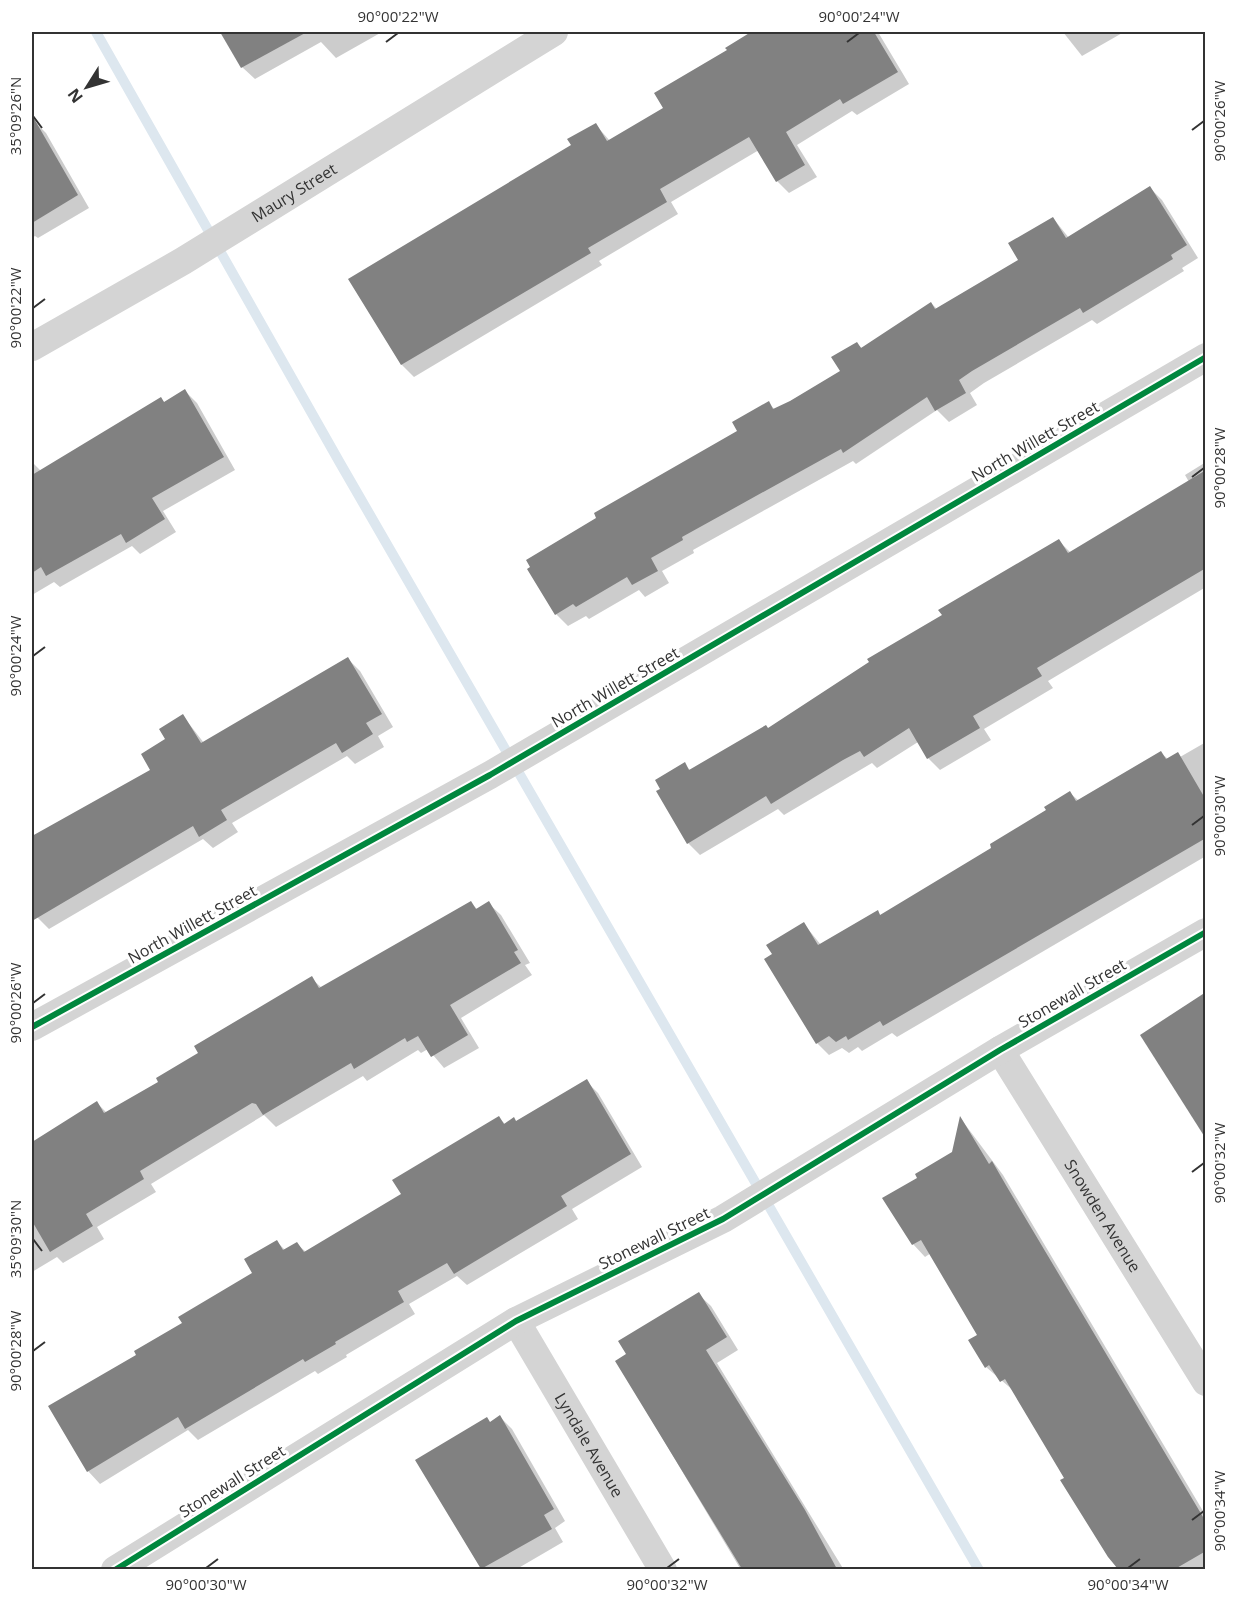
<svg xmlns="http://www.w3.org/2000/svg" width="1237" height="1601" font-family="'Open Sans',sans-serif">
<rect width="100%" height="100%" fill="#fff"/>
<g fill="#0003">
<polygon points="222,32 382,32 336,58 321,42 255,79 242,67"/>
<polygon points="773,32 878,32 909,84 857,115 852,111 797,145 817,177 789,193 777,181 759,150 671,202 678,214 599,261 602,265 414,377 402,365 350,280 573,146 595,124 610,141 665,109"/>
<polygon points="1063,32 1124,32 1082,56"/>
<polygon points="34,121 46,133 89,208 38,238 35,236 32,238"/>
<polygon points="1150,188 1162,200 1198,258 1182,268 1184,271 1097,324 1092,320 984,383 970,393 977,405 949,422 937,410 856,464 853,461 693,550 694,553 662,571 669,583 645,597 639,590 589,619 586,616 568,626 556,614 769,403 775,410 842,372 857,344 863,349 931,303 937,309 1020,260 1053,218 1069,238"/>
<polygon points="185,391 197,403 235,470 163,511 176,532 140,554 132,546 60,587 54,582 32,595 32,466 34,464 41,471 161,399 165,403"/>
<polygon points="1206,462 1206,587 1048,681 1053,688 984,729 991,740 940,770 928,758 918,742 877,768 872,763 784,815 778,809 700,855 688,843 684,764 691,771 768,729 1059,541 1071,553 1189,482 1185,475"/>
<polygon points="348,659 360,671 393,727 378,736 384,747 355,764 347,756 232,823 238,832 213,848 203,839 49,929 37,917 32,908 32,839 152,770 183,716 204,743"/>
<polygon points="1206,742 1206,856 897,1037 892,1033 862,1051 858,1047 849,1053 842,1048 829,1055 817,1043 804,924 821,945 878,912 881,916 994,848 1070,793 1079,801 1161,753 1168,759 1180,757"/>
<polygon points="471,903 478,910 488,903 501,915 530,963 525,965 532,975 461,1018 479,1048 444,1068 428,1049 421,1053 418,1050 367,1081 363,1076 276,1127 264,1115 151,1184 156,1192 97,1227 104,1239 63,1263 57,1257 32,1272 32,1143 97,1103 107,1113 160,1082 311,978 322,988"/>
<polygon points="586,1081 598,1093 642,1167 572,1209 578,1219 467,1285 457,1276 409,1304 415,1314 346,1355 347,1357 318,1374 315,1371 198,1440 188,1430 100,1484 88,1471 138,1355 254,1274 277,1242 285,1250 297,1244 306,1252 403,1195 499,1118 505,1124 517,1122"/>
<polygon points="961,1119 1003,1175 1206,1516 1206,1570 1118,1570 1074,1501 1066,1478 1015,1392 986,1367 979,1335 931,1253 925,1257 913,1244 919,1178 954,1153"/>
<polygon points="698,1294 711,1306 738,1350 717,1363 844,1570 741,1570 617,1362"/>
<polygon points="500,1417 512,1429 565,1521 555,1528 563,1542 515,1570 482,1570 417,1461"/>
</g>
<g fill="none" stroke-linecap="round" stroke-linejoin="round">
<polyline stroke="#dde7ef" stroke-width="10" points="96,32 340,463 979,1570"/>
</g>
<g fill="#818181">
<polygon points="220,32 307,32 241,68"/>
<polygon points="751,32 874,32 898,72 843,104 840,99 786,132 805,165 776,182 749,137 660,189 667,202 588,248 591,253 401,365 348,279 571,145 567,139 596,123 607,141 663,108 654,93 727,50 725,48"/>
<polygon points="32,115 78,195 32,223"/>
<polygon points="1150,186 1187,245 1171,255 1173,259 1083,313 1080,308 972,371 959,380 966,393 935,411 927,397 843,453 841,449 682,537 683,540 651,558 658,571 632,585 627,577 576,607 573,604 555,615 527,569 530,567 526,560 596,518 594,513 737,431 732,422 769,401 773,409 790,401 840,371 831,357 857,342 861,348 931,302 935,309 1018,260 1008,243 1053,217 1066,238"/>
<polygon points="185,389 224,457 152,498 165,519 126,543 121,534 46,576 41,567 32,573 32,475 161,397 164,402"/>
<polygon points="1206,470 1206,568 1037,668 1042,676 973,716 980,728 927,759 909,728 864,757 860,751 843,760 771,804 766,796 687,844 656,791 660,789 655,780 685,762 689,770 766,725 768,728 869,662 867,659 942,615 938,610 1059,539 1068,553"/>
<polygon points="348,657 382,714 366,723 373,734 342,753 336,743 221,810 227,820 199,837 193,826 32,921 32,836 150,770 141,754 165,739 159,729 183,714 201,743"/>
<polygon points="1161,751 1166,759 1178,752 1206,800 1206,838 883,1026 880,1021 848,1040 846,1036 836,1042 829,1036 816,1044 764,959 772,954 766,945 804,922 818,945 878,910 880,915 991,848 990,844 1046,810 1044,807 1070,791 1076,801"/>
<polygon points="471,901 476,909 489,901 518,950 514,952 521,963 450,1005 468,1035 431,1057 418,1036 407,1042 405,1038 354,1069 351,1063 263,1115 256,1104 252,1103 140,1171 144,1179 86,1214 93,1226 50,1252 32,1221 32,1142 97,1101 104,1113 158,1082 156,1078 198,1053 194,1046 312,976 319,988"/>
<polygon points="1206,992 1206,1139 1140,1035"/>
<polygon points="587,1079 631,1154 561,1196 567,1206 454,1274 447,1263 398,1291 404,1302 335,1342 336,1344 305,1362 303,1359 185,1429 178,1417 87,1472 48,1406 136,1355 134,1351 182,1323 178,1317 252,1273 244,1259 277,1240 283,1250 297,1242 304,1252 401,1194 392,1180 499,1116 504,1124 514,1117 516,1121"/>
<polygon points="960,1116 989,1164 992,1161 1007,1187 1206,1522 1206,1551 1175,1569 1118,1569 1108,1557 1060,1480 1064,1478 1005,1379 1000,1382 989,1365 985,1368 968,1340 977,1335 921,1240 912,1245 882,1198 917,1178 915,1174 952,1152"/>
<polygon points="699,1292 727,1337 706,1350 805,1510 837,1569 742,1569 615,1361 626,1354 618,1341"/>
<polygon points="500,1415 554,1509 544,1515 552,1529 481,1569 415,1460 487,1417 490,1422"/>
</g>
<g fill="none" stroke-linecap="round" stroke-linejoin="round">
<g stroke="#d4d4d4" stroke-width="28">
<path id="s1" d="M32 347 183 261 554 32"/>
<polyline points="32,1027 490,775 1206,357"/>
<path id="s2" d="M1000 1050 1206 1382"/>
<path id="s3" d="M516 1321 663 1570"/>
<polyline points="115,1570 516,1321 723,1219 1000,1050 1206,932"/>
</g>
<defs>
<g id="cycleway">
<polyline points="32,1027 490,775 1206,357"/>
<polyline points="115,1570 516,1321 723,1219 1000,1050 1206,932"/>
</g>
</defs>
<use href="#cycleway" stroke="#fff" stroke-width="10"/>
<use href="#cycleway" stroke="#00873e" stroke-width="6"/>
</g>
<path fill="none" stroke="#333" stroke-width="2" d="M386 42 398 33M847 42 859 33M33 116 42 128M1192 130 1204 121M33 308 45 299M1192 477 1204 468M33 656 45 647M1192 825 1204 816M33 1003 45 994M1192 1172 1204 1163M33 1239 42 1251M33 1351 45 1342M1192 1520 1204 1511M206 1568 218 1559M667 1568 679 1559M1128 1568 1140 1559"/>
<g text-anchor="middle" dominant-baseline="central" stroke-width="6" stroke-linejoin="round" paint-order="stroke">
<g font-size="16" fill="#333" stroke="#fff">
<text stroke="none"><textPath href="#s1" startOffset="304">Maury Street</textPath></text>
<text transform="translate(1035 441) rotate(-30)">North Willett Street</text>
<text transform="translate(615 687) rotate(-30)">North Willett Street</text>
<text transform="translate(192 924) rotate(-29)">North Willett Street</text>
<text transform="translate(1072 993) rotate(-30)">Stonewall Street</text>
<text stroke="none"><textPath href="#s2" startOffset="195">Snowden Avenue</textPath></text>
<text transform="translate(654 1238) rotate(-26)">Stonewall Street</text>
<text stroke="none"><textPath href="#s3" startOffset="144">Lyndale Avenue</textPath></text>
<text transform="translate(232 1481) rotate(-32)">Stonewall Street</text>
</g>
</g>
<rect width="1237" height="1601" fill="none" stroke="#ffffff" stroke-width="66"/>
<g transform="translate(87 87) rotate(233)" stroke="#ffffff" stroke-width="4.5" paint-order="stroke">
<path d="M0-4.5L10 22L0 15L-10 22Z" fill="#333333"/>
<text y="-9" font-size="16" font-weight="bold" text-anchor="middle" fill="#333333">N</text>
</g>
<rect x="33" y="33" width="1171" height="1535" fill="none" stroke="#333" stroke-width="2"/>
<g font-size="15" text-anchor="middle" fill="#333">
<text x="398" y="22">90°00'22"W</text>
<text x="859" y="22">90°00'24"W</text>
<text transform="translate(16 116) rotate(-90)" y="5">35°09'26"N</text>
<text transform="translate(1220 121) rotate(-90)" y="5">90°00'26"W</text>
<text transform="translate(16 308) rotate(-90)" y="5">90°00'22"W</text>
<text transform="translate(1220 468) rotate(-90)" y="5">90°00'28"W</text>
<text transform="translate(16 656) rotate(-90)" y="5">90°00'24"W</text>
<text transform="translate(1220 816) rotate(-90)" y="5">90°00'30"W</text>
<text transform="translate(16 1003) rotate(-90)" y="5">90°00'26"W</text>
<text transform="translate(1220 1163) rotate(-90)" y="5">90°00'32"W</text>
<text transform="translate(16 1239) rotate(-90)" y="5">35°09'30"N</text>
<text transform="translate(16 1351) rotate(-90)" y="5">90°00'28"W</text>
<text transform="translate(1220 1511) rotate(-90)" y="5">90°00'34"W</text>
<text x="206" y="1590">90°00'30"W</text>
<text x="667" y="1590">90°00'32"W</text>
<text x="1128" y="1590">90°00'34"W</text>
</g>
</svg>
